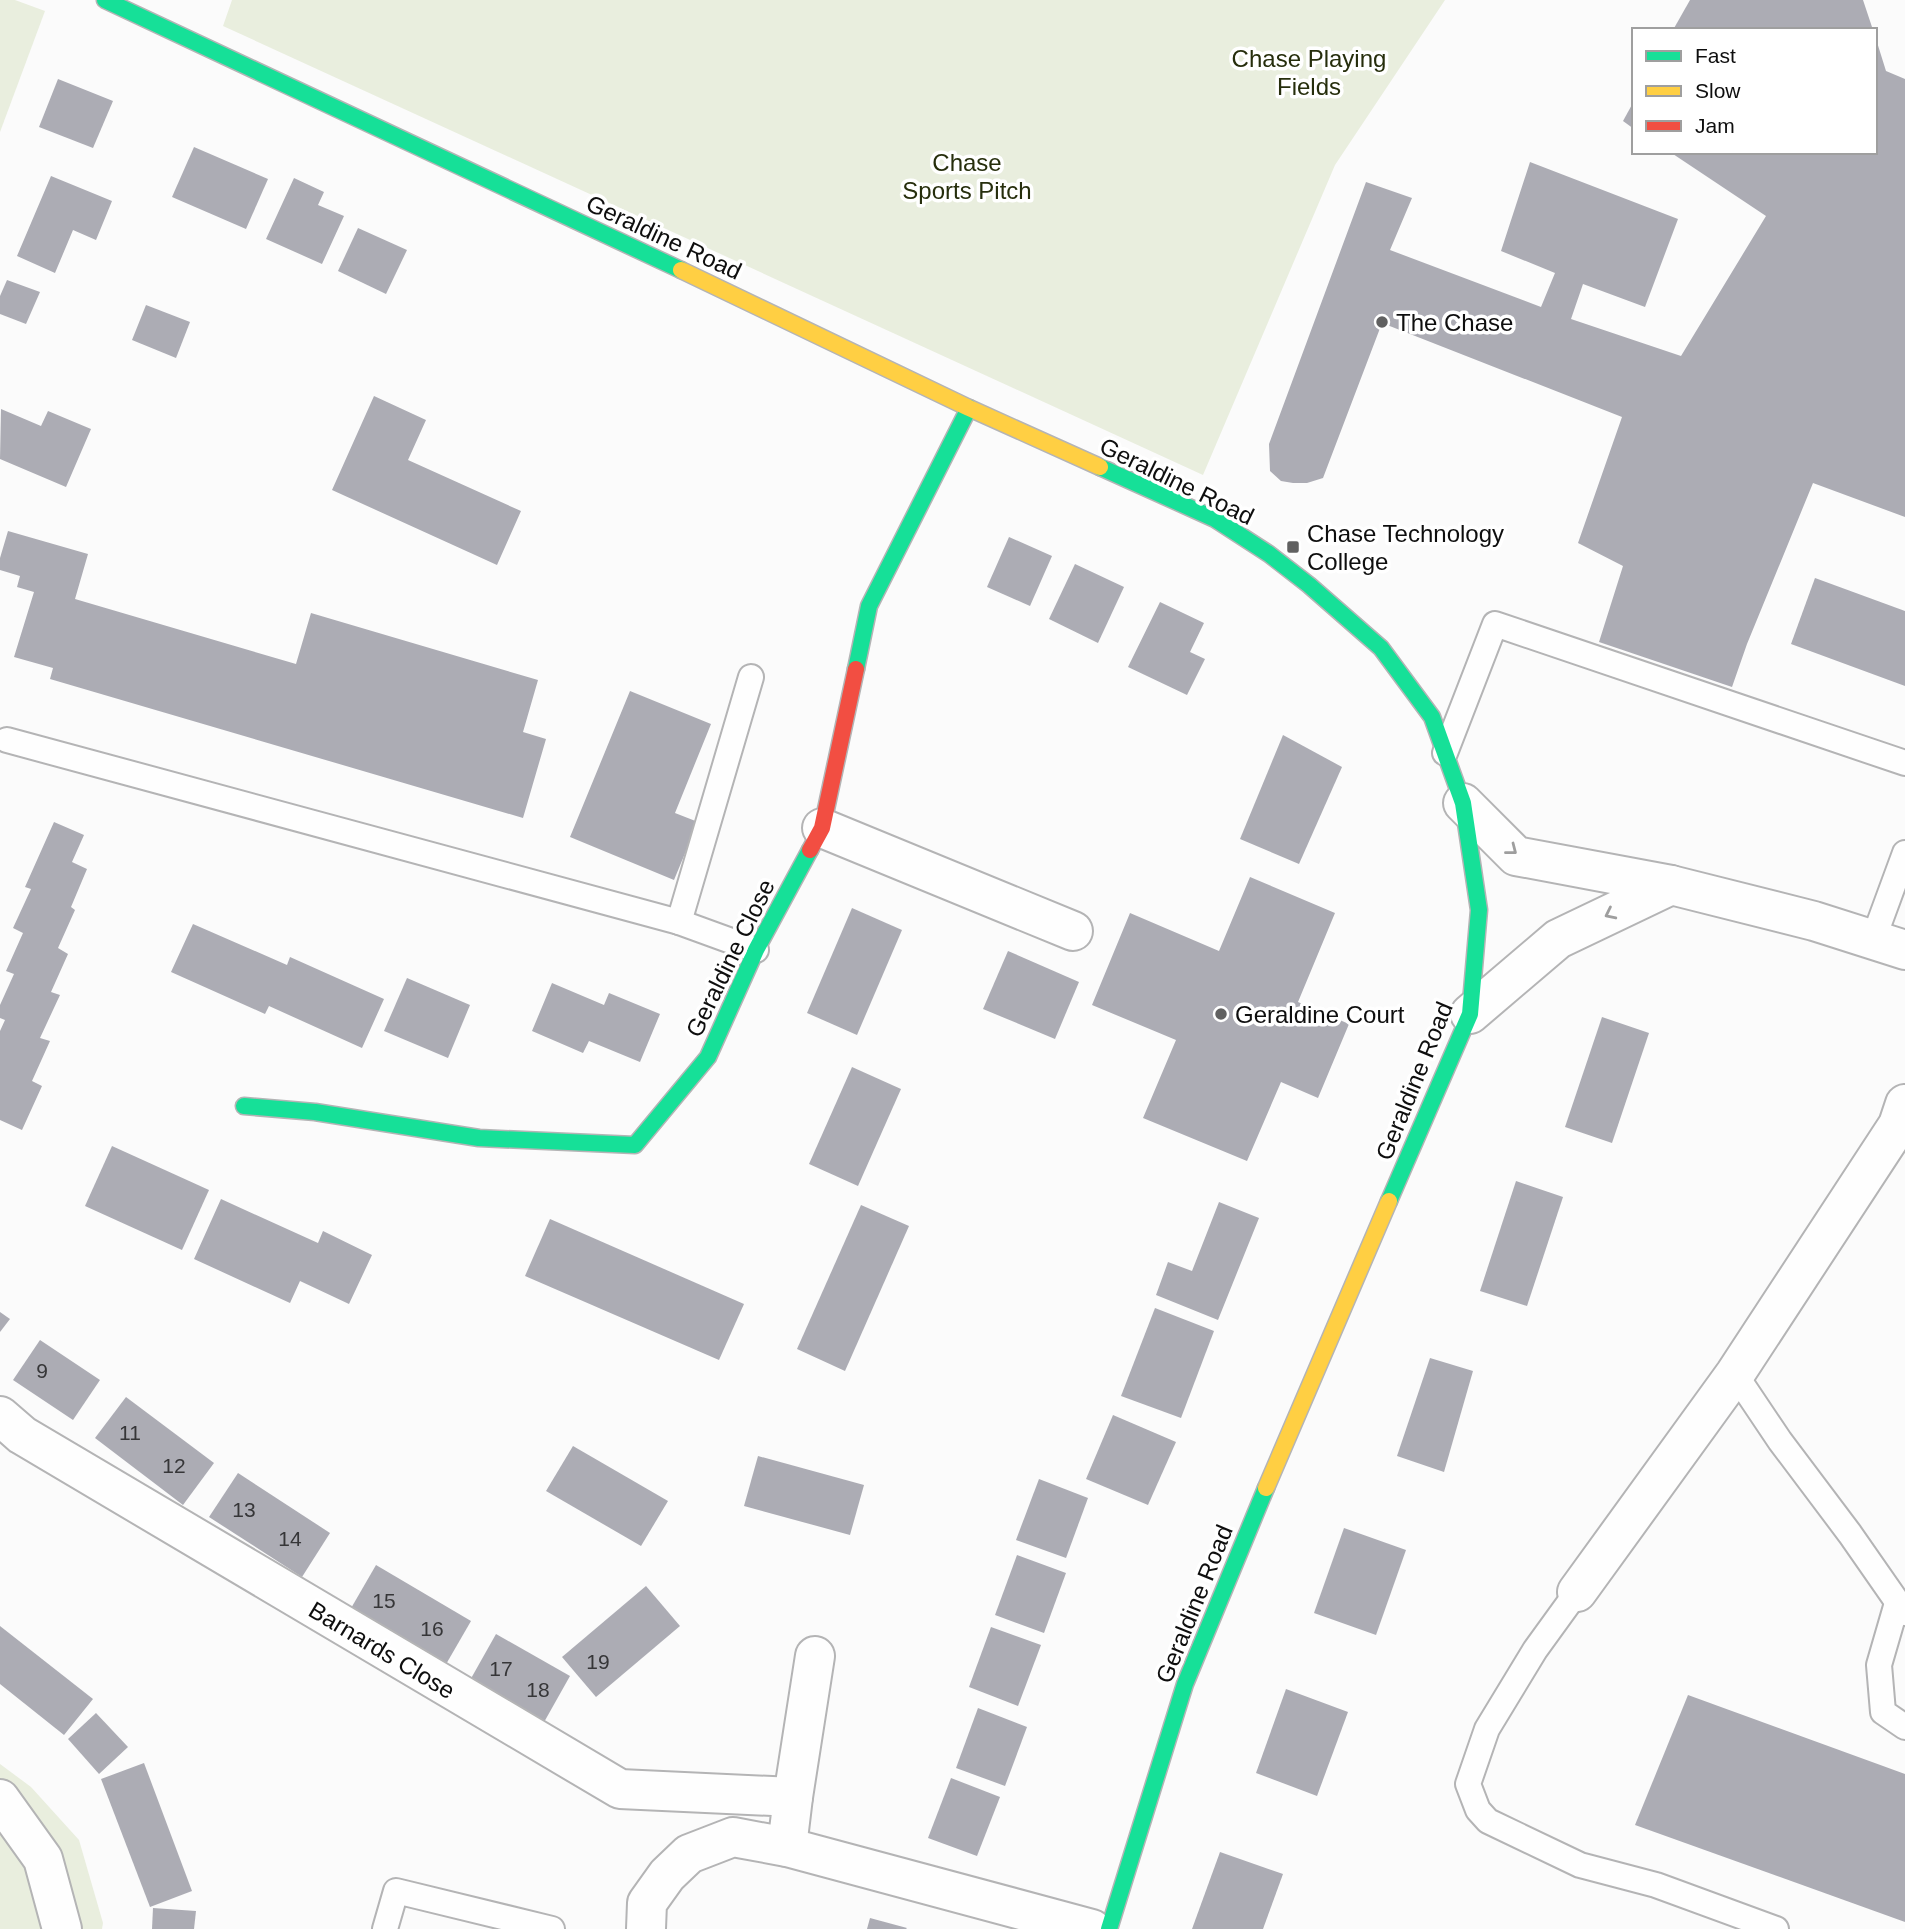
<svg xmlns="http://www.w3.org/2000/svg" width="1905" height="1929" font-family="Helvetica,sans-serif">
<rect width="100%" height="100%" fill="#fbfbfb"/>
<g fill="#e9eede">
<polygon points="0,0 15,0 45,11 0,132"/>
<polygon points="232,0 1445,0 1335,165 1203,475 223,26"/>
<polygon points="0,1764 31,1787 79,1840 103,1923 102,1929 0,1929"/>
</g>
<g fill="#acacb4">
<polygon points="1690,0 1863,0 1873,30 1673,30"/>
<polygon points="1876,39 1886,71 1905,79 1905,517 1813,483 1747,644 1732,687 1599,642 1623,566 1578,543 1622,417 1382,323 1323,478 1307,483 1293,483 1281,481 1270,471 1269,444 1366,182 1412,198 1390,250 1541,307 1555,273 1501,251 1530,162 1678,219 1645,307 1583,284 1571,319 1681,356 1766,216 1670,152 1875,152"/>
<polygon points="58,79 113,101 93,148 39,127"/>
<polygon points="1634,101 1634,129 1623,121"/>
<polygon points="194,147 268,179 246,229 172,197"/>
<polygon points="51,176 112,201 96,240 73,230 55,273 17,256"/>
<polygon points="294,178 324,192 318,205 344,216 322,264 266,239"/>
<polygon points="358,228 407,250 386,294 338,271"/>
<polygon points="7,280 40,292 26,324 0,314 0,296"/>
<polygon points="146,305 190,322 176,358 132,340"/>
<polygon points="374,396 426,420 408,460 521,511 497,565 332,490"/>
<polygon points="1,409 41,426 48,411 91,429 66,487 0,459"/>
<polygon points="8,531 88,554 75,599 296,664 311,613 538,680 523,732 546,739 523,818 50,679 53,668 14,657 34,592 17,587 20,576 0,570 0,558"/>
<polygon points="1009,537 1052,556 1030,606 987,587"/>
<polygon points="1075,564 1124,587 1098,643 1049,619"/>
<polygon points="1815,578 1905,611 1905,686 1791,644"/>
<polygon points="1160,602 1204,623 1190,652 1205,659 1187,695 1128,667"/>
<polygon points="630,691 711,724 675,813 698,822 674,880 570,837"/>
<polygon points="1283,735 1342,767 1299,864 1240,839"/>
<polygon points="54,822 84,835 72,862 87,869 71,907 75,910 58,948 68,954 51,992 60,995 40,1038 50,1041 32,1081 42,1086 22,1130 0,1120 0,1031 5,1020 0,1018 0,1005 14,974 6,971 23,933 13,928 31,889 25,887"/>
<polygon points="1250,877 1335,913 1298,1002 1349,1024 1318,1098 1281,1082 1247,1161 1143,1118 1176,1040 1092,1005 1130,913 1219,951"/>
<polygon points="852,908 902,930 857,1035 807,1013"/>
<polygon points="193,924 287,965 290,957 384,999 362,1048 269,1006 265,1014 171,972"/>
<polygon points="1008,951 1079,982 1055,1039 983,1009"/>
<polygon points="407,978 470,1005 448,1058 384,1031"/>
<polygon points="552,983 604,1005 609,993 660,1014 640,1062 589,1041 583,1053 532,1031"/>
<polygon points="1602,1017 1649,1033 1612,1143 1565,1127"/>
<polygon points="852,1067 901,1089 858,1186 809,1164"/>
<polygon points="112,1146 209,1190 182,1250 85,1206"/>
<polygon points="1516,1181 1563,1197 1527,1306 1480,1291"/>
<polygon points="221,1199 318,1243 323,1231 372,1255 349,1304 300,1281 290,1303 194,1259"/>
<polygon points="1219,1202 1259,1218 1218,1320 1156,1295 1168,1262 1192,1271"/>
<polygon points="861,1205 909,1226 845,1371 797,1349"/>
<polygon points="550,1219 744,1304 719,1360 525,1276"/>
<polygon points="1155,1308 1214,1331 1181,1418 1121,1396"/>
<polygon points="0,1312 10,1319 0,1332"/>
<polygon points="40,1340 100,1380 73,1420 13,1380"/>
<polygon points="1430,1358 1473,1371 1444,1472 1397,1456"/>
<polygon points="126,1397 214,1463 183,1505 95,1438"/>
<polygon points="1113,1415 1176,1442 1148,1505 1086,1479"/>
<polygon points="573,1446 668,1501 641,1546 546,1491"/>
<polygon points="758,1456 864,1485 850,1535 744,1506"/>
<polygon points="238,1473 330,1533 302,1577 209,1517"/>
<polygon points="1039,1479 1088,1498 1066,1558 1016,1540"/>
<polygon points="1344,1528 1406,1550 1376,1635 1314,1613"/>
<polygon points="1017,1555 1066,1573 1044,1633 995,1615"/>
<polygon points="376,1565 471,1621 445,1666 350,1610"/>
<polygon points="646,1586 680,1626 596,1697 562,1657"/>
<polygon points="0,1626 93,1699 64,1735 0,1684"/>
<polygon points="991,1627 1041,1645 1018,1706 969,1687"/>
<polygon points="496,1634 570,1676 543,1724 469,1682"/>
<polygon points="1286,1689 1348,1712 1317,1796 1256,1773"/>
<polygon points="1688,1695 1905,1774 1905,1922 1635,1825"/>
<polygon points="978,1708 1027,1727 1005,1786 956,1768"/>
<polygon points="96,1713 128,1747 99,1774 68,1739"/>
<polygon points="144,1763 192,1891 150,1907 101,1779"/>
<polygon points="951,1778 1000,1797 977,1856 928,1838"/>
<polygon points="1220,1852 1283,1874 1263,1929 1192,1929"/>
<polygon points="153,1908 196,1911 194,1929 152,1929"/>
<polygon points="870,1918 907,1928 906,1929 867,1929"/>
</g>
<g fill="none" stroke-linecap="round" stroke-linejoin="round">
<defs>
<g id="lane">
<polyline points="7,740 679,922 756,950"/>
<polyline points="1445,753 1495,624 1905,763"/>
<polyline points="679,922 751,677"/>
<polyline points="1873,940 1905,853"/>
<polyline points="1735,1374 1780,1441 1850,1534 1905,1613"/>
<polyline points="1577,1592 1535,1650 1487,1729 1468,1784 1478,1810 1488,1821 1580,1865 1656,1885 1776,1929"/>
<polyline points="1897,1603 1879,1665 1883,1712 1905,1727"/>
<polyline points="385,1929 396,1891 552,1929"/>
</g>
<g id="street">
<polyline points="1463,803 1516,856 1671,885 1814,921 1905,950"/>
<polyline points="822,828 1073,931"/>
<polyline points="1470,1014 1558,939 1671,885"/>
<polyline points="0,1416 22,1435 620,1789 793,1797 787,1847"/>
<polyline points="1577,1592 1735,1374 1898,1125 1905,1104"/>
<polyline points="793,1797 815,1656"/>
<polyline points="0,1799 43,1859 62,1929"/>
<polyline points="646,1929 647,1903 667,1875 689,1854 733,1837 787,1847 1092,1929"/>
</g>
<g id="fast">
<polyline points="105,0 681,270"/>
<polyline points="1100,467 1215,519 1269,554 1309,585 1381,648 1432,717 1463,803 1479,910 1470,1014 1389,1201"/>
<polyline points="856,669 869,606 969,408"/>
<polyline points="244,1106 315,1112 479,1138 635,1145 708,1057 756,950 810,850"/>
<polyline points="1109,1929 1185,1684 1266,1488"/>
</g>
<g id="slow">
<polyline points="681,270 969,408 1100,467"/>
<polyline points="1266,1488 1389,1201"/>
</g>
<polyline id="jam" points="810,850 822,828 856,669"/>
</defs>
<use href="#lane" stroke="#b4b4b5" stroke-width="28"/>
<use href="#street" stroke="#b4b4b5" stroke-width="42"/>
<use href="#fast" stroke="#b4b4b5" stroke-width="19"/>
<use href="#slow" stroke="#b4b4b5" stroke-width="19"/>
<use href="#jam" stroke="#b4b4b5" stroke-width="19"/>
<use href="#lane" stroke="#fefefe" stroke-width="24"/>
<use href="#street" stroke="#fefefe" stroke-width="38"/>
<use href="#fast" stroke="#16e098" stroke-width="16"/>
<use href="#slow" stroke="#ffcf43" stroke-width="16"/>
<use href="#jam" stroke="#f24e42" stroke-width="16"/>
</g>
<defs><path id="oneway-chevron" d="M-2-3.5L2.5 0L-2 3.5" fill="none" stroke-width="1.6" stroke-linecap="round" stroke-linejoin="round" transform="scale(1.75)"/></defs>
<g stroke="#9e9e9e">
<use href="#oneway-chevron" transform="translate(1512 850) rotate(38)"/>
<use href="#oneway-chevron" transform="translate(1610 914) rotate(154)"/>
</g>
<g fill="#616161" stroke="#fff" stroke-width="2.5">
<circle cx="1382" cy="322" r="7"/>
<rect x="1286" y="540" width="14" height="14" rx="3.5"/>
<circle cx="1221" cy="1014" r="7"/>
</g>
<g text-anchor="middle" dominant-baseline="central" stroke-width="7" stroke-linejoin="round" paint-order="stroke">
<g font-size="21" fill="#363638">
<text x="42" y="1370">9</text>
<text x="130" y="1432">11</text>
<text x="174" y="1465">12</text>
<text x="244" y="1509">13</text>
<text x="290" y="1538">14</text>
<text x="384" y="1600">15</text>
<text x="432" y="1628">16</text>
<text x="598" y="1661">19</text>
<text x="501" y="1668">17</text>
<text x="538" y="1689">18</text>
</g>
<g font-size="24" fill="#262e0c" stroke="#fff">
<text x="1309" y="58">Chase Playing<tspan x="1309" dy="28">Fields</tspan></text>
<text x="967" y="162">Chase<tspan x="967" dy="28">Sports Pitch</tspan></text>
</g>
<g font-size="24" fill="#0e0e0e" stroke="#fff">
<text transform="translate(664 237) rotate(25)">Geraldine Road</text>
<text transform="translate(1177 481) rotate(26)">Geraldine Road</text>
<text transform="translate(730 958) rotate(-64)">Geraldine Close</text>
<text transform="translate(1414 1081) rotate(-68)">Geraldine Road</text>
<text transform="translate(1194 1604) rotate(-68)">Geraldine Road</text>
<text transform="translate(382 1650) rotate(31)">Barnards Close</text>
</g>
<g font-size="24" fill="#0e0e0e" stroke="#fff" text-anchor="start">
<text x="1396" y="322">The Chase</text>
<text x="1307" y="533">Chase Technology<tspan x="1307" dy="28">College</tspan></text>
<text x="1235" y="1014">Geraldine Court</text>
</g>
</g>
<rect x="1632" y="28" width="245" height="126" fill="#ffffff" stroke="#9f9f9f" stroke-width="2"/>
<rect x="1646" y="51" width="35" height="10" fill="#16e098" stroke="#9f9f9f" stroke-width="2"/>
<text x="1695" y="63" font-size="21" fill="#0e0e0e">Fast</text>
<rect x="1646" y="86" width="35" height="10" fill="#ffcf43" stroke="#9f9f9f" stroke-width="2"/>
<text x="1695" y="98" font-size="21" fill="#0e0e0e">Slow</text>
<rect x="1646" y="121" width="35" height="10" fill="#f24e42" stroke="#9f9f9f" stroke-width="2"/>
<text x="1695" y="133" font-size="21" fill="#0e0e0e">Jam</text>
</svg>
